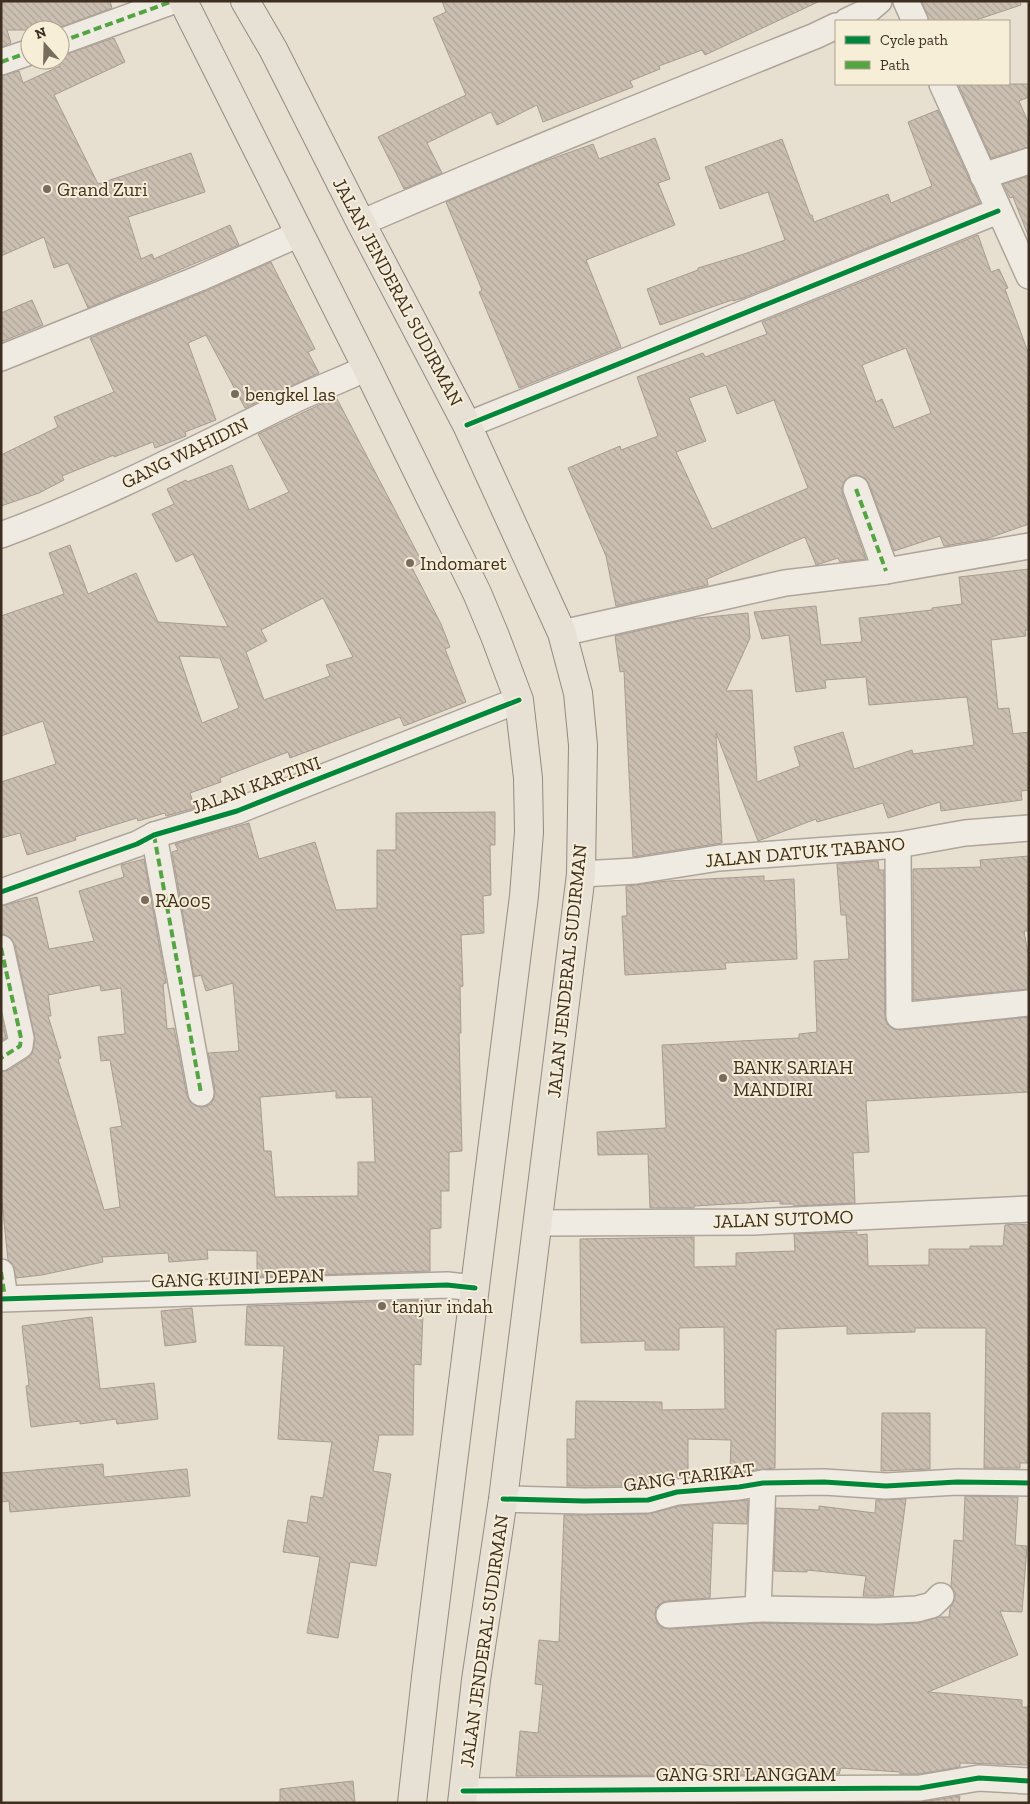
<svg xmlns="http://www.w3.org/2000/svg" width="1030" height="1804" font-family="'Zilla Slab',serif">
<defs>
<pattern id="building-back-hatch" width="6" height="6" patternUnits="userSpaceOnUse" patternTransform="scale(1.25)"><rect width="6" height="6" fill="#cbbfb2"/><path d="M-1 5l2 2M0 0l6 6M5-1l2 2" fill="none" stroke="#afa499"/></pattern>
</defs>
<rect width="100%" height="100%" fill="#e7e0d1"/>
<g fill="url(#building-back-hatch)" stroke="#a89c90" fill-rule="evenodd">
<polygon points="1,1 110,1 112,8 53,30 7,30 11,43 1,47"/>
<polygon points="442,1 820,1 705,55 702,50 659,66 660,69 630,81 633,87 543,122 537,105 497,125 491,112 427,143 442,173 404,189 378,137 466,95 433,18 446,12"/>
<polygon points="922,1 1020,1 1021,5 973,21 929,21"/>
<polygon points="114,38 125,62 54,95 98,184 191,153 205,192 128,217 141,259 152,254 154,259 230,225 239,245 88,308 68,263 54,268 44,237 1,256 1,76 19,71 23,83 60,66 60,56"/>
<polygon points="958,84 1029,84 1029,97 1019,101 1029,124 1029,147 991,158"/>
<polygon points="938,110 980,203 743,298 733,301 732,300 660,325 647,289 698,270 698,268 744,254 785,240 768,192 720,209 705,167 782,139 810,215 812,215 814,222 888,194 891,203 932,186 908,122"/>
<polygon points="655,138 670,179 658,183 675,225 586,260 621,347 519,388 479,292 482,290 446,202 534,165 593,144 599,159"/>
<polygon points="1029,176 1029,235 1028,235 1013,197 1010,198 1003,184"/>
<path d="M978 235 991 272 999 269 1008 288 1005 289 1029 355V524L986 539 944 546 940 536 894 551 869 484 865 478 858 475H852L845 480 842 487V493L866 559 840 562 838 558 816 565 805 537 707 579 708 585 616 606 606 556 568 468 620 446 621 450 658 436 637 377 703 353 705 357 767 334 762 322ZM906 348 931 413 894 428 882 399 876 402 862 365ZM726 385 737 414 774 400 808 488 712 529 676 452 706 441 689 398Z"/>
<polygon points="271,262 315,349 308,352 319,373 245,408 206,335 188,343 216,420 185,432 186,436 155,448 153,442 114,457 114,455 62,476 64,480 39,493 1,506 1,455 58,427 54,417 114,392 90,338 206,291"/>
<polygon points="32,300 43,325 1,342 1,313"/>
<path d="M336 397 422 562 412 568 441 624 450 647 445 649 466 702 404 726 400 717 290 758 288 752 259 763 220 778 221 782 190 793 195 808 166 816 165 813 138 821 137 818 75 837 76 840 27 855 20 833 1 838V782L56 764 43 721 1 736V616L64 594 49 553 70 545 88 594 136 573 158 622 228 627 193 554 176 562 152 514 174 504 167 489 186 480 187 482 232 465 249 510 289 492 258 434ZM323 598 353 657 326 665 330 676 264 700 246 652 267 641 261 630ZM179 656 220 658 239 708 202 723Z"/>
<polygon points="1029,569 1029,630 1025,630 1026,636 991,640 998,709 1009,708 1013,734 1029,732 1029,790 1021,791 1022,800 941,811 940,802 888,818 883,803 817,822 816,819 758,841 716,733 722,843 633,857 624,671 620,672 615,636 688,619 748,613 750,638 726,691 752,690 757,782 800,766 794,747 843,732 854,769 912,750 913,754 974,745 967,697 869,705 866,677 825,680 826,688 796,692 789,635 762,639 754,612 816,606 821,645 862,642 859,618 932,610 932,608 962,604 959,577"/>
<path d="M495 812V845H490L491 895 483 896 484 933 461 935 463 986 460 987 461 1033H459L462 1151 449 1152V1191H441V1228L430 1229V1271L257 1277V1251L207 1250 208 1259 169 1262 168 1253 102 1257 103 1262 42 1275 16 1278 12 1263 8 1260 1 1193V1072L9 1070 28 1058 32 1053 35 1039 15 945 11 938 1 934V906L37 897 49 949 94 941 79 891 124 877 121 865 144 859 166 983 163 984 167 1029 174 1028 187 1096 190 1102 196 1106 204 1107 211 1104 214 1098 215 1091 208 1053 239 1051 233 983 206 991 201 975 194 977 172 852 178 850 175 844 249 823 259 859 315 842 336 910 377 908V850H396V813ZM100 985 101 991 121 988 125 1034 98 1037 101 1061 110 1060 122 1126 110 1128 120 1207 104 1210 58 1059 61 1058 48 1016H51L48 995ZM336 1091V1098L372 1097 375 1162H358V1196L275 1197 271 1151H264L260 1097Z"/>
<polygon points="1029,856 1029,931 1024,931 1029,960 1029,989 913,1000 913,869 981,867 980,860"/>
<polygon points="878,861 879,870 884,870 885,1016 887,1024 893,1029 900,1030 1029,1017 1029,1092 866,1101 869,1152 853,1153 855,1203 794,1206 793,1204 780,1204 780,1201 694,1206 694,1208 650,1208 648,1154 598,1155 597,1132 666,1128 662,1045 799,1038 799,1034 817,1032 814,961 849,959 846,915 841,915 837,864"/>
<polygon points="764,876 764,881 794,879 797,959 725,963 726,969 625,975 622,916 627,916 626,886 668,881"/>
<polygon points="1,1015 6,1038 1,1041"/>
<polygon points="1016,1224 1029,1225 1029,1463 1020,1463 1020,1468 984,1468 986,1328 915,1328 915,1332 847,1334 847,1326 776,1329 775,1468 730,1473 731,1440 688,1439 688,1477 673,1478 646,1486 567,1486 567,1439 575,1439 576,1401 662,1402 662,1410 725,1409 724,1327 679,1328 679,1350 645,1350 645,1341 581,1343 580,1239 694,1237 694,1267 736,1266 736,1253 795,1251 794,1234 857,1232 857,1235 867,1234 868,1266 929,1265 929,1249 970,1249 970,1246 1003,1246 1005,1225"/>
<polygon points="429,1300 430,1313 423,1313 421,1365 414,1364 413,1435 379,1435 373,1471 391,1474 376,1566 350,1562 338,1638 307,1633 320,1557 283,1552 288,1520 307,1523 311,1496 323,1498 332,1442 278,1439 284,1346 245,1345 247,1306"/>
<polygon points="192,1308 196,1342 165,1346 161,1311"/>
<polygon points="92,1317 100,1389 154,1383 158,1419 117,1424 116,1419 80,1424 80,1421 31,1427 26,1386 29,1385 22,1326"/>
<polygon points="882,1413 930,1413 930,1469 881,1471"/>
<polygon points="103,1464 104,1477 187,1469 190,1496 10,1512 9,1501 1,1502 1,1473"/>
<polygon points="965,1496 1018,1497 1015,1545 1027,1546 1022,1612 1000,1611 1018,1655 928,1692 1022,1700 1022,1707 1029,1707 1029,1765 960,1763 960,1767 919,1774 900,1774 900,1772 841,1768 839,1774 732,1775 733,1768 695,1764 692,1775 516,1776 520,1731 538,1733 543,1685 535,1684 539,1640 559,1642 564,1515 648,1514 680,1506 748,1500 747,1524 713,1523 710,1598 668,1601 661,1603 656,1608 655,1615 657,1623 663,1628 670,1629 758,1623 878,1625 918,1623 939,1617 949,1617 950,1608 955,1599 955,1592 951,1586 954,1540 963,1541"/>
<polygon points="906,1499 893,1596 863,1596 866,1576 807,1570 807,1572 774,1571 776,1508 819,1510 819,1506 875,1513 876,1500"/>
<polygon points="353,1781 355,1803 280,1803 280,1789"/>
<polygon points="960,1796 959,1803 900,1803 922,1802"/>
</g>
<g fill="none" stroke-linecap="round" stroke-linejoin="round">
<defs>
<g id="street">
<polyline points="906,1 915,21"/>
<polyline points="847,21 866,12 879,1"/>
<polyline points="60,42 173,1"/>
<polyline points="1,62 30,52"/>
<polyline points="942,84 1029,276"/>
<polyline points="983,176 1029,161"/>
<path d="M361 223C511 158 663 97 815 36L836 26"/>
<polyline points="1,358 200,278 299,234"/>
<polyline points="467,425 998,211"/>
<polyline points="856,489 886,571"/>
<path d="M1 535C99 499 191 451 284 405 311 391 340 381 367 368"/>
<polyline points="562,633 785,583 886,571 1029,546"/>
<polyline points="154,835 201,1093"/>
<polyline points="898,845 899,1016 1029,1003"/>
<polyline points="581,874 636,871 719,858 898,845 965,833 1029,828"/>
<polyline points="1,892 137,844 154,835 237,811 519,700"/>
<polyline points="1,948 21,1038 20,1046 1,1058"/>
<polyline points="538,1223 753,1222 1029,1209"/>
<polyline points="1,1272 5,1298"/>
<polyline points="1,1299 447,1285 475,1288"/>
<polyline points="503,1499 584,1501 648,1500 677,1492 739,1487 763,1483 824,1482 886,1486 957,1482 1029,1483"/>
<polyline points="758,1609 763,1483"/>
<polyline points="669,1615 758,1609 877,1611 917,1609 932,1605 941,1596"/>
<polyline points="463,1791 920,1788 979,1778 1029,1781"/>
</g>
<g id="primary">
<polyline points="183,1 367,368 477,593 495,636 519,700 528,778 529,832 524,896 426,1677 412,1803"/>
<polyline points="245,1 273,49 361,223 467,425 562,633 578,693 583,745 581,874 503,1499 476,1680 462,1803"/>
</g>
</defs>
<use href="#street" stroke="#ada599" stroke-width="28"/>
<use href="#primary" stroke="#928b80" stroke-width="30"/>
<use href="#street" stroke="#efebe3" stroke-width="25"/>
<use href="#primary" stroke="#e6e1d4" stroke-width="28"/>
<g stroke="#54a441" stroke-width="4" stroke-dasharray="8 4" stroke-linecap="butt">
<polyline points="60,42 173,1"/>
<polyline points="1,62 30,52"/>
<polyline points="856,489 886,571"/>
<polyline points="154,835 201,1093"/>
<polyline points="1,948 21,1038 20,1046 1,1058"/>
<polyline points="1,1272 5,1298"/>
</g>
<defs>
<g id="cycleway">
<polyline points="467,425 998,211"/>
<polyline points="1,892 137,844 154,835 237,811 519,700"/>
<polyline points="1,1299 447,1285 475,1288"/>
<polyline points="503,1499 584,1501 648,1500 677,1492 739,1487 763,1483 824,1482 886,1486 957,1482 1029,1483"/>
<polyline points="463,1791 920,1788 979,1778 1029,1781"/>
</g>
</defs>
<use href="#cycleway" stroke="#f7eed8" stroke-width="8"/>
<use href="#cycleway" stroke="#00873e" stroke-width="5"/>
</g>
<g fill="#786c5e" stroke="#f7eed8" stroke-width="2">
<circle cx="47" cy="189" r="5"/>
<circle cx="235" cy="394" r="5"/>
<circle cx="410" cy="563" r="5"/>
<circle cx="145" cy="900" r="5"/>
<circle cx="723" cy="1078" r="5"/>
<circle cx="382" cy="1306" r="5"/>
</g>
<g text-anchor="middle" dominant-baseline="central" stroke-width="4" stroke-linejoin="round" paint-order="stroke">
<g font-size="19" fill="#3d2e20" stroke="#f7eed8" text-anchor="start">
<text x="57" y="189">Grand Zuri</text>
<text x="245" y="394">bengkel las</text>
<text x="420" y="563">Indomaret</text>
<text x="155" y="900">RA005</text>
<text x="733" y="1067">BANK SARIAH<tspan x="733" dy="22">MANDIRI</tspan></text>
<text x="392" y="1306">tanjur indah</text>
</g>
<g font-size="19" fill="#3d2e20" stroke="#f7eed8">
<text transform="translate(398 292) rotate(62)">JALAN JENDERAL SUDIRMAN</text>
<text transform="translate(185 453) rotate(-26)">GANG WAHIDIN</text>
<text transform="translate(256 785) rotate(-20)">JALAN KARTINI</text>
<text transform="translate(805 852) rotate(-5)">JALAN DATUK TABANO</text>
<text transform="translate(567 971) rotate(-84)">JALAN JENDERAL SUDIRMAN</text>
<text transform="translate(783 1219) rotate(-2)">JALAN SUTOMO</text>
<text transform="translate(238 1278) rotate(-2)">GANG KUINI DEPAN</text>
<text transform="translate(689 1477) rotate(-7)">GANG TARIKAT</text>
<text transform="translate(484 1641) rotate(-82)">JALAN JENDERAL SUDIRMAN</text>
<text x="746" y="1774">GANG SRI LANGGAM</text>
</g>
</g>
<rect width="1030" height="1804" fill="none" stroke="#3d2e20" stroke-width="5"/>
<rect x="835" y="20" width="175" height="65" fill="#f7eed8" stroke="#ada18e"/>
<rect x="845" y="36" width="25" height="8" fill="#00873e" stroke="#ada18e"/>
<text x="880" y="45" font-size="15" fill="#3d2e20">Cycle path</text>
<rect x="845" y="61" width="25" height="8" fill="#54a441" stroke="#ada18e"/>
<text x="880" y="70" font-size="15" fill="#3d2e20">Path</text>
<g transform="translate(45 45) rotate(340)"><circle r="24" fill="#f7eed8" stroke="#ada18e"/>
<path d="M0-4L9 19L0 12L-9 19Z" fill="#786c5e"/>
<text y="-8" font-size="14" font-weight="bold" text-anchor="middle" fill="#3d2e20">N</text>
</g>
</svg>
